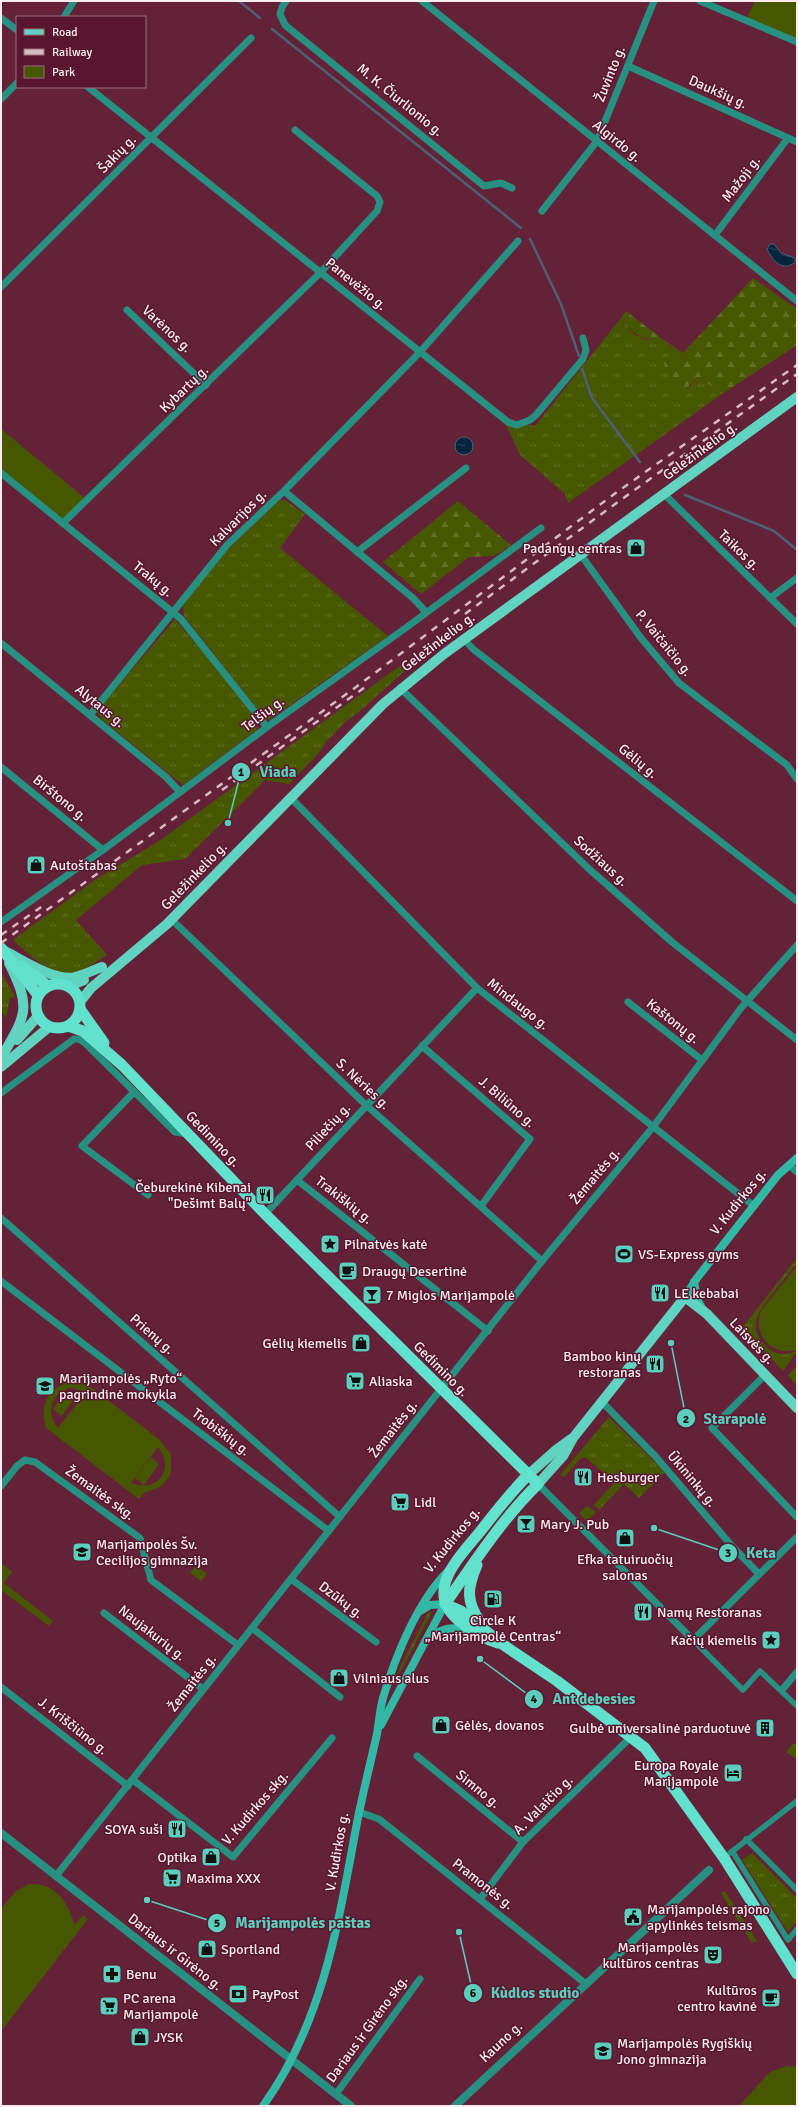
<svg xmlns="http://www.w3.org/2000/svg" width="798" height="2107" font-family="Signika,sans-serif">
<defs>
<pattern id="grass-tufts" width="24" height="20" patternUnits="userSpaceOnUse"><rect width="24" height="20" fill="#475700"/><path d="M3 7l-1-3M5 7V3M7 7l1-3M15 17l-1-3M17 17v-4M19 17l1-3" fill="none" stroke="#626f26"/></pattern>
<pattern id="forest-firs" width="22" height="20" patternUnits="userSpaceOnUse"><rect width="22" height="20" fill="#475700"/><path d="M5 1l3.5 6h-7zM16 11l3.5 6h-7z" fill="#626f26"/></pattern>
<pattern id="water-ripples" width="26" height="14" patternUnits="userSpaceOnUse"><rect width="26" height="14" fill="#00263e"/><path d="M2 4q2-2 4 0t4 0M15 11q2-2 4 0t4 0" fill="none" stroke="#26465a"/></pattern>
</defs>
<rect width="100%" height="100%" fill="#642239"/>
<g fill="url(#grass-tufts)">
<polygon points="621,318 634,334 647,340 661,338 683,353 681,361 689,387 699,377 722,394 568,503 565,494 520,455 506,425 518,428 524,424 535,426"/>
<polygon points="285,500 305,514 280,548 388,636 269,720 265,719 184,616 183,605 228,549 279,501"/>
<polygon points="175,619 217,668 256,719 257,729 254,732 183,785 101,719 97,711"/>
<path d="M426 647 427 651 360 711 345 722 327 741 317 755 289 784 269 781 266 779 185 859 142 865 76 920 107 955C99 960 89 967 80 971 54 980 30 956 13 940L95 880 159 841Z"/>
<polygon points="1,972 15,997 10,998 6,1018 1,1011"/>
<path d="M797 1258V1263C789 1273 781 1283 774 1292 758 1312 745 1327 768 1348 776 1356 788 1355 797 1351L783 1371 742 1328Z"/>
<polygon points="797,1365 797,1385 788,1376"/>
<polygon points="609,1417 665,1472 639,1498 624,1484 599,1510 594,1505 615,1482 585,1457 579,1460 564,1477 560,1475"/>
<polygon points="429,1611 431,1614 399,1674 398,1673 400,1667"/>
<polygon points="793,1743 797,1746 797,1756 795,1758 786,1752"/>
<polygon points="752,1853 797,1898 797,1921 788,1932 742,1860"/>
<polygon points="725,1891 757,1941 752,1943 721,1893"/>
</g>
<g fill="url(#forest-firs)">
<polygon points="753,278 797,309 797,345 722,394 699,377 680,393 670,380 663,362 672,359 681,361 683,353"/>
<path d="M626 311 661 338C641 343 632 331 621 318Z"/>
<polygon points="458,501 511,545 494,556 469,557 421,594 383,562"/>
</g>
<g fill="#475700" fill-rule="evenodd">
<polygon points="755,1 797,1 797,42 746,20"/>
<polygon points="1,429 87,500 63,523 1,474"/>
<path d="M797 1266V1350C772 1357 752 1335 761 1311Z"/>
<path d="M73 1381H83L160 1440 171 1455V1472L167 1480 160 1487 144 1493 139 1499 46 1428C39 1404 49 1386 73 1381ZM71 1388 86 1392 58 1428C45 1412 51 1393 71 1388ZM158 1447C176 1469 157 1494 131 1483Z"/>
<polygon points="65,1392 74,1399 62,1416 53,1409"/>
<polygon points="151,1457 159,1464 144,1485 135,1478"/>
<polygon points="587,1506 596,1512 587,1521 579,1513"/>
<polygon points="1,1563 12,1572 4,1583 53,1621 49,1626 1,1590"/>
<polygon points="196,1566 207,1574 201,1581 190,1573"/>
<path d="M29 1884C57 1883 67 1902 75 1925L83 1915 88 1919 1 2031V1909L16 1891Z"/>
<polygon points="787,2066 797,2067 797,2106 739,2106 770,2072"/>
</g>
<g fill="url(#water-ripples)" stroke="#4c6173">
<path d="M770 244H774L781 253 795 258V262C783 273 772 260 767 249Z"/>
<circle cx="464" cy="446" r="9"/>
</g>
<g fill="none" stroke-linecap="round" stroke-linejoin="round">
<g stroke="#4c6173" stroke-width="2.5">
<polyline points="239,1 260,18"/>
<polyline points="272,29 521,228"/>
<polyline points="530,239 561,304 579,356"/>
<polyline points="582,369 592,398 640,462"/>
<polyline points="685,495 774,531 797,550"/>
</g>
<g stroke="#279081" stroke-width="5.5">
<polyline points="693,1640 743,1690 760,1671 797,1706"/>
<polyline points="746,1839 797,1890"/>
<polyline points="732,1851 788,1940 797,1929"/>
<polyline points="730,1853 797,1801"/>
</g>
<g stroke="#279081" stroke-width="7">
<polyline points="286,1 282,7 280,14 285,25 484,186 501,183 512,188"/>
<polyline points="422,1 797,301"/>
<polyline points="700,1 797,42"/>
<polyline points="64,17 74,1"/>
<polyline points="1,18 17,30"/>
<polyline points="628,66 797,142"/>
<polyline points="88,87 508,422 517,425 530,420 536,415 583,359 586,350 583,338"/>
<polyline points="1,99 17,83"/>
<polyline points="542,211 597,141 654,1"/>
<polyline points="715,235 788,138"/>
<polyline points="1,287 251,38"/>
<polyline points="127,310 206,385"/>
<polyline points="1,473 181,619 267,727"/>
<polyline points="284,491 413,598 426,612"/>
<polyline points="664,494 797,624"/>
<polyline points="63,523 321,272 377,211 380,202 377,196 295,130"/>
<polyline points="357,552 466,468"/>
<polyline points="581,555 641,638 679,683 787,765 797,779"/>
<polyline points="770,598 797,578"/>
<polyline points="464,639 473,649 797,901"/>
<polyline points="1,643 166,777 180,792"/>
<polyline points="400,688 588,868 672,942 797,1040"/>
<polyline points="90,715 227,545 284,491 420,352 518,241"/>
<polyline points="1,767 103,850"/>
<polyline points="290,797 477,988 754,1206"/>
<polyline points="171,919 366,1105 542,1261"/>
<polyline points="1,922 103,850 267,727 407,627 541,528"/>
<polyline points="628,1002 702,1060"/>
<polyline points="422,1046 530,1139 481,1206"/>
<polyline points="134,1092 82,1146 148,1195"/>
<polyline points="1,1093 74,1039 79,1039 86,1044 175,1132 187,1134"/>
<polyline points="790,1166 797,1172"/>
<polyline points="297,1180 488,1331"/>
<polyline points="265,1214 477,988"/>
<polyline points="1,1218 340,1517"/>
<polyline points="1,1281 329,1531"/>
<polyline points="765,1375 712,1428 797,1517"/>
<polyline points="602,1402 656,1457 731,1545 759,1574"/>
<polyline points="538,1484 693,1640 797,1537"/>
<polyline points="1,1486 17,1466 25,1460 35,1462 140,1538 151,1580 238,1645"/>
<polyline points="291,1579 376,1642"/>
<polyline points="104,1613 203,1689"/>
<polyline points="252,1628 340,1697"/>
<polyline points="1,1687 128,1786"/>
<polyline points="782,1690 797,1672"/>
<polyline points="417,1756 523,1842"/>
<polyline points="133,1780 233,1857 332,1738"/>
<polyline points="359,1812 379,1819 586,1984"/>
<polyline points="56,1876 542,1261 653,1127 741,1008 797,945"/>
<polyline points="480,1899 523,1842 631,1737"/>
<polyline points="336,2094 420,1979"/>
</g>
<g stroke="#279081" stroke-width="8">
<polyline points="1,1833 351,2106"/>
<polyline points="455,2106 709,1870"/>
</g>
<g stroke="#33b8a6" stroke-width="8">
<polyline points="694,1282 697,1299 703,1310"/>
<polyline points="685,1297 697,1278 778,1175 797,1158"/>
<path d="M428 1639C441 1629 452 1625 468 1631"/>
<polyline points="381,1725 445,1604 430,1605 420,1611"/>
<path d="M263 2106C322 2024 338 1926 356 1828 362 1796 370 1765 377 1734 379 1722 380 1709 383 1698 395 1657 418 1600 449 1570"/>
</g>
<g stroke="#61d3c1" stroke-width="10">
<path d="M3 950C21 959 55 982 75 977 84 975 93 970 102 967"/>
<polyline points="69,986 84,980"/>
<polyline points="80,1002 91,988 167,924 383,704 444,654 797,397"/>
<polyline points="17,1040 38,1016"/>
<path d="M1 1058C26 1015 32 1009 9 963"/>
<polyline points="1,1067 49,1027"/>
<polyline points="528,1475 556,1450 571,1439"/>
<polyline points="538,1484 563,1456 573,1438 685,1297 707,1314 797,1408"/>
</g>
<g stroke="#62e2ce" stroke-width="11">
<polyline points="1,948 38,995"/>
<polyline points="21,966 48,986"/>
<circle cx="58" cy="1006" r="22"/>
<polyline points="80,1009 104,1043"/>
<path d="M68 1026 83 1031 122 1065 265 1214 538 1484C502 1519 474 1563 445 1604"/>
<path d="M477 1565C467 1588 466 1601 480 1622"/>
<polyline points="445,1604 461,1611 502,1644 557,1681 645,1748 724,1858 797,1974"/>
<path d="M498 1643C484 1639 474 1632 463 1624 422 1594 456 1561 479 1533 495 1513 510 1493 528 1475"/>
</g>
<g stroke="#d7bac3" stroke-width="2.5" stroke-dasharray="7 7" stroke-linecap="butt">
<polyline points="465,614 622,499 797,374"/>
<polyline points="222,790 368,685"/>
<polyline points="1,935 47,903"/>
<polyline points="1,943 352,690 617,492 797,365"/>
</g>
</g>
<defs>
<symbol id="shop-square" viewBox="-11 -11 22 22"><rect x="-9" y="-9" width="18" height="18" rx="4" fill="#5bcebc" stroke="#58172f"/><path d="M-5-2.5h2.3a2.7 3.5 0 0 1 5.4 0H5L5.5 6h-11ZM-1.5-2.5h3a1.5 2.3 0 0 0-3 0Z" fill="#111"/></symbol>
<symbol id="restaurant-square" viewBox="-11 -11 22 22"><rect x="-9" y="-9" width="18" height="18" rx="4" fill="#5bcebc" stroke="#58172f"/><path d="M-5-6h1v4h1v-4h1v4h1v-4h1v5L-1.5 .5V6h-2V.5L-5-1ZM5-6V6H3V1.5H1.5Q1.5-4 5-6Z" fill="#111"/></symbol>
<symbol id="sight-square" viewBox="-11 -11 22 22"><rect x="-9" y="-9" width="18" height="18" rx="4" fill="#5bcebc" stroke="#58172f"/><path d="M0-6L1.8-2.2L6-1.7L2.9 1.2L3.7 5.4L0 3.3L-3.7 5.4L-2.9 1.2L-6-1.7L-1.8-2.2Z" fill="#111"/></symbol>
<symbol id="stadium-square" viewBox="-11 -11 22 22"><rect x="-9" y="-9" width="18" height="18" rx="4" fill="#5bcebc" stroke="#58172f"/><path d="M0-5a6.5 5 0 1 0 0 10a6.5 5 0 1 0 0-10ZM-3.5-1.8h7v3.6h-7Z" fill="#111"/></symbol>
<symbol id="cafe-square" viewBox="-11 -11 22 22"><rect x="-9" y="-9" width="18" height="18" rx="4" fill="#5bcebc" stroke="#58172f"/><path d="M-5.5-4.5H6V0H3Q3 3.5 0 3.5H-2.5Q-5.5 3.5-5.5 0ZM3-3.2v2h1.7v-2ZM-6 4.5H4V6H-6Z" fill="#111"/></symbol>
<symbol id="bar-square" viewBox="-11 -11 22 22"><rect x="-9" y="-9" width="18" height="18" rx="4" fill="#5bcebc" stroke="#58172f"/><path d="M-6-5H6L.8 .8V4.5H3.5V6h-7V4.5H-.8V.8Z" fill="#111"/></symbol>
<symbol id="supermarket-square" viewBox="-11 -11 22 22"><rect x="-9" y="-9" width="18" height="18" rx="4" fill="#5bcebc" stroke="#58172f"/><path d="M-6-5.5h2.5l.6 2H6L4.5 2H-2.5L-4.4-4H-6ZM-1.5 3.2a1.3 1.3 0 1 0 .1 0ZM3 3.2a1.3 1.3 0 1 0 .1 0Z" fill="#111"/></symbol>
<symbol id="school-square" viewBox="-11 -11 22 22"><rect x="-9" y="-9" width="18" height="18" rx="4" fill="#5bcebc" stroke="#58172f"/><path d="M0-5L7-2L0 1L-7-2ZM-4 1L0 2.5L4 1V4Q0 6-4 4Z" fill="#111"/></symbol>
<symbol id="fuel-square" viewBox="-11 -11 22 22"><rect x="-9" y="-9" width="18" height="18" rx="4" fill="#5bcebc" stroke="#58172f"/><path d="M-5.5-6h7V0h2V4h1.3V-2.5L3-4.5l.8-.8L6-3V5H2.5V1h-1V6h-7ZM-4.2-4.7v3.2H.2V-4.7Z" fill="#111"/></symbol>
<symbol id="building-square" viewBox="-11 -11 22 22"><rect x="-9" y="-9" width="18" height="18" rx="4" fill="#5bcebc" stroke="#58172f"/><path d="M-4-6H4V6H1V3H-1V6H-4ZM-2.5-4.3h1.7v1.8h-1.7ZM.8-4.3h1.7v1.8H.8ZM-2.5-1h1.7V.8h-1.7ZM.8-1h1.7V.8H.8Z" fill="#111"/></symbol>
<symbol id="hotel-square" viewBox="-11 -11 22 22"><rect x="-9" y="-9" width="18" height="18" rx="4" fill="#5bcebc" stroke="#58172f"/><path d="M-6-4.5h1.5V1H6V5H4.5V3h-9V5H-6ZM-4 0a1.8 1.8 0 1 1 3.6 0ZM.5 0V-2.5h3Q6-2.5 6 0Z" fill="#111"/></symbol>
<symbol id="civic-square" viewBox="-11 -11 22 22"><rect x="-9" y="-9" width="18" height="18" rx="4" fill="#5bcebc" stroke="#58172f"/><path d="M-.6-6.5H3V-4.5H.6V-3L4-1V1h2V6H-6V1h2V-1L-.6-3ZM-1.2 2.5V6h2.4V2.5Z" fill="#111"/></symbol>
<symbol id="theatre-square" viewBox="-11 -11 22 22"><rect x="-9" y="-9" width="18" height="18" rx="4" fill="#5bcebc" stroke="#58172f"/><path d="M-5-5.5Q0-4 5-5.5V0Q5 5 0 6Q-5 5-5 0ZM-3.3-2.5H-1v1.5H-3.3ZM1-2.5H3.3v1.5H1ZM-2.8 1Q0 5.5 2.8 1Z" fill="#111"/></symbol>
<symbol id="pharmacy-square" viewBox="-11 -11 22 22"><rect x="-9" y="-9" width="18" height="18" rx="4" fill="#5bcebc" stroke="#58172f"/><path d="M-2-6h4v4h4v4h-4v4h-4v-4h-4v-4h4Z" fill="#111"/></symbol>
<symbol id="bank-square" viewBox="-11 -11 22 22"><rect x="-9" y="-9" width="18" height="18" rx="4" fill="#5bcebc" stroke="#58172f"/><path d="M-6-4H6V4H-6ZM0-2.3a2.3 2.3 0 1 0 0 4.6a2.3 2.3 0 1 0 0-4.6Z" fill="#111"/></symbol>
</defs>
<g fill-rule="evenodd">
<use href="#shop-square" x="625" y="537" width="22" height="22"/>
<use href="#shop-square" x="25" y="854" width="22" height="22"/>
<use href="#restaurant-square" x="254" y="1184" width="22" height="22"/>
<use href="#sight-square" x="319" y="1233" width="22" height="22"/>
<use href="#stadium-square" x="613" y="1243" width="22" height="22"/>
<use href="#cafe-square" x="337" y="1260" width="22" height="22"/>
<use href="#restaurant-square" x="649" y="1282" width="22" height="22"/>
<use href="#bar-square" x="361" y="1284" width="22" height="22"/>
<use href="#shop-square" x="350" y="1332" width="22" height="22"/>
<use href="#restaurant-square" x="644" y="1353" width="22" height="22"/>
<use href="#supermarket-square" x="344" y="1370" width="22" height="22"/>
<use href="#school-square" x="34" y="1375" width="22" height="22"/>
<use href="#restaurant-square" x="572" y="1466" width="22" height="22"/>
<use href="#supermarket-square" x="389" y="1491" width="22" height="22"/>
<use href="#bar-square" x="515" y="1513" width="22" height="22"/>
<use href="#shop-square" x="614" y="1527" width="22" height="22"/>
<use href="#school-square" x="71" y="1541" width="22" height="22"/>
<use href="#fuel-square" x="482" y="1588" width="22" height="22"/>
<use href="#restaurant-square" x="632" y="1601" width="22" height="22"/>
<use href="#sight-square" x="760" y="1629" width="22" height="22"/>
<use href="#shop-square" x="328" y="1667" width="22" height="22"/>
<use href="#shop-square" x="430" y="1714" width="22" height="22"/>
<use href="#building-square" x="754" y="1717" width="22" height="22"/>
<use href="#hotel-square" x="722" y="1762" width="22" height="22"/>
<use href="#restaurant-square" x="166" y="1818" width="22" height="22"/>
<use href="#shop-square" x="200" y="1846" width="22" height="22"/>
<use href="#supermarket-square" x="161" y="1867" width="22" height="22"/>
<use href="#civic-square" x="622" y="1906" width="22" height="22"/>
<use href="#shop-square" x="196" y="1938" width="22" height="22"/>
<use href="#theatre-square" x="702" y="1944" width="22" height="22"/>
<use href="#pharmacy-square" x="101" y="1963" width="22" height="22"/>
<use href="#bank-square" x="227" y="1983" width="22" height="22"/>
<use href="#cafe-square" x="760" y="1987" width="22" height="22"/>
<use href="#supermarket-square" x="98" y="1995" width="22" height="22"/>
<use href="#shop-square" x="129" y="2026" width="22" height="22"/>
<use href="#school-square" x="592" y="2040" width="22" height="22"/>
</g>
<g text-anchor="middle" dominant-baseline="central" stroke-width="3" stroke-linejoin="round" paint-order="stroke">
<g font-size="14" fill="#fdecf0" stroke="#58172f">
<text transform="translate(610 74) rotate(-68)">Žuvinto g.</text>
<text transform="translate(718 92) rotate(24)">Daukšių g.</text>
<text transform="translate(400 100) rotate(39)">M. K. Čiurlionio g.</text>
<text transform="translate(617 141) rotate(39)">Algirdo g.</text>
<text transform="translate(117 154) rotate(-45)">Šakių g.</text>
<text transform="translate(741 179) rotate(-53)">Mažoji g.</text>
<text transform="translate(356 284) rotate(39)">Panevėžio g.</text>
<text transform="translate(167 329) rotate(43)">Varėnos g.</text>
<text transform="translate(184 389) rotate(-44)">Kybartų g.</text>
<text transform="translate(700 451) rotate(-36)">Geležinkelio g.</text>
<text transform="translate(238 518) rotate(-45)">Kalvarijos g.</text>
<text transform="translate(739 550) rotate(44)">Taikos g.</text>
<text transform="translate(153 579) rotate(39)">Trakų g.</text>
<text transform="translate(438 642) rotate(-37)">Geležinkelio g.</text>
<text transform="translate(664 643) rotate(51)">P. Vaičaičio g.</text>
<text transform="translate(100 706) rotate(39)">Alytaus g.</text>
<text transform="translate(263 714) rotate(-37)">Telšių g.</text>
<text transform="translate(638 761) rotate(39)">Gėlių g.</text>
<text transform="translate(60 798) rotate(39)">Birštono g.</text>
<text transform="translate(601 861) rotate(42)">Sodžiaus g.</text>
<text transform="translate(194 876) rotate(-46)">Geležinkelio g.</text>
<text transform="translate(518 1004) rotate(38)">Mindaugo g.</text>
<text transform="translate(673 1021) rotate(38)">Kaštonų g.</text>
<text transform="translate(363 1084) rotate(43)">S. Nėries g.</text>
<text transform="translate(507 1102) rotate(41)">J. Biliūno g.</text>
<text transform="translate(328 1127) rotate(-47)">Piliečių g.</text>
<text transform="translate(213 1139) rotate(46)">Gedimino g.</text>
<text transform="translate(595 1176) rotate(-50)">Žemaitės g.</text>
<text transform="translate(344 1200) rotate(38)">Trakiškių g.</text>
<text transform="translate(738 1202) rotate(-51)">V. Kudirkos g.</text>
<text transform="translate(152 1334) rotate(41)">Prienų g.</text>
<text transform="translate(752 1341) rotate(46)">Laisvės g.</text>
<text transform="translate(441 1369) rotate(45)">Gedimino g.</text>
<text transform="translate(393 1429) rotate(-52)">Žemaitės g.</text>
<text transform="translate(221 1432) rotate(37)">Trobiškių g.</text>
<text transform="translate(692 1479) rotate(50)">Ūkininkų g.</text>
<text transform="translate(100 1493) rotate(36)">Žemaitės skg.</text>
<text transform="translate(452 1540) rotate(-51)">V. Kudirkos g.</text>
<text transform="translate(341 1600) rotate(37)">Dzūkų g.</text>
<text transform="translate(152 1633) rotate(38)">Naujakurių g.</text>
<text transform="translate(192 1683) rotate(-52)">Žemaitės g.</text>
<text transform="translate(73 1726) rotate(38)">J. Kriščiūno g.</text>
<text transform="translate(478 1789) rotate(39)">Simno g.</text>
<text transform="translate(543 1805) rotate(-45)">A. Valaičio g.</text>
<text transform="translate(255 1808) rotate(-49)">V. Kudirkos skg.</text>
<text transform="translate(337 1852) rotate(-80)">V. Kudirkos g.</text>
<text transform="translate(483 1884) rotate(38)">Pramonės g.</text>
<text transform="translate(175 1952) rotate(38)">Dariaus ir Girėno g.</text>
<text transform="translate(367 2029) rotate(-54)">Dariaus ir Girėno skg.</text>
<text transform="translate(501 2042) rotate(-43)">Kauno g.</text>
</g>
<g font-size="14" fill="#fdecf0" stroke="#58172f" text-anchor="start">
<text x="622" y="548" text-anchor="end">Padangų centras</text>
<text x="50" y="865">Autoštabas</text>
<text x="251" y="1187" text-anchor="end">Čeburekinė Kibenai<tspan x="251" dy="16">"Dešimt Balų"</tspan></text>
<text x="344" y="1244">Pilnatvės katė</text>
<text x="638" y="1254">VS-Express gyms</text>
<text x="362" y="1271">Draugų Desertinė</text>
<text x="674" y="1293">LE kebabai</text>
<text x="386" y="1295">7 Miglos Marijampolė</text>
<text x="347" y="1343" text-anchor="end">Gėlių kiemelis</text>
<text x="641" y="1356" text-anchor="end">Bamboo kinų<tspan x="641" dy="16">restoranas</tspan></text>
<text x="59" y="1378">Marijampolės „Ryto“<tspan x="59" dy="16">pagrindinė mokykla</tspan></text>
<text x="369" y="1381">Aliaska</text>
<text x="597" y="1477">Hesburger</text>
<text x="414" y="1502">Lidl</text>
<text x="540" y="1524">Mary J. Pub</text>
<text x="96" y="1544">Marijampolės Šv.<tspan x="96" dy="16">Cecilijos gimnazija</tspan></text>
<text x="625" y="1559" text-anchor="middle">Efka tatuiruočių<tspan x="625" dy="16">salonas</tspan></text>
<text x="657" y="1612">Namų Restoranas</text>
<text x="493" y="1620" text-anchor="middle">Circle K<tspan x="493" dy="16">„Marijampolė Centras“</tspan></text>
<text x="757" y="1640" text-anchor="end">Kačių kiemelis</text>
<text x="353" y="1678">Vilniaus alus</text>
<text x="455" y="1725">Gėlės, dovanos</text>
<text x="751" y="1728" text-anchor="end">Gulbė universalinė parduotuvė</text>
<text x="719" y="1765" text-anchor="end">Europa Royale<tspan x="719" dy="16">Marijampolė</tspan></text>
<text x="163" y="1829" text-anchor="end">SOYA suši</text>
<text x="197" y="1857" text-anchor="end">Optika</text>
<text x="186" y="1878">Maxima XXX</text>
<text x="647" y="1909">Marijampolės rajono<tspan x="647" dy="16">apylinkės teismas</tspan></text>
<text x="699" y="1947" text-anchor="end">Marijampolės<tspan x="699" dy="16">kultūros centras</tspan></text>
<text x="221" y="1949">Sportland</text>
<text x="126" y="1974">Benu</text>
<text x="757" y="1990" text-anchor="end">Kultūros<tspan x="757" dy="16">centro kavinė</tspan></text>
<text x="252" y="1994">PayPost</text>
<text x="123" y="1998">PC arena<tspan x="123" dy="16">Marijampolė</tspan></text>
<text x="154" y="2037">JYSK</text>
<text x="617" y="2043">Marijampolės Rygiškių<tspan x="617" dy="16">Jono gimnazija</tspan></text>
</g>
</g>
<path fill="none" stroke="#5bcebc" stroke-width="1.5" d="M228 823L241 772M671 1343L686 1418M654 1528L728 1553M480 1659L534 1699M147 1900L217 1923M459 1932L473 1993"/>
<g fill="#5bcebc" stroke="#58172f" stroke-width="1.5">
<circle cx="228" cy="823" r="4"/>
<circle cx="671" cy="1343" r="4"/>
<circle cx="654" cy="1528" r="4"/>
<circle cx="480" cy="1659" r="4"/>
<circle cx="147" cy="1900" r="4"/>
<circle cx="459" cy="1932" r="4"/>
<circle cx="241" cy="772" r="10"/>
<circle cx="686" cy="1418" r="10"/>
<circle cx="728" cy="1553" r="10"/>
<circle cx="534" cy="1699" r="10"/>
<circle cx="217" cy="1923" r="10"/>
<circle cx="473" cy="1993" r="10"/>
</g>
<g font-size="12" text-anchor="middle" font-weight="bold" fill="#111">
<text x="241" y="776">1</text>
<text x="686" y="1423">2</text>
<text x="728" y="1557">3</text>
<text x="534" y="1703">4</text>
<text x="217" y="1927">5</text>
<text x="473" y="1997">6</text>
</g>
<g font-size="15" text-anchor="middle" font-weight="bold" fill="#5bcebc" stroke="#58172f" stroke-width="3" stroke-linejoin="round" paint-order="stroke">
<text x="278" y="777">Viada</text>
<text x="735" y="1424">Starapolė</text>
<text x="761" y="1558">Keta</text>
<text x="594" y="1704">Ant debesies</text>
<text x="303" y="1928">Marijampolės paštas</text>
<text x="535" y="1998">Kùdlos studio</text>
</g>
<rect width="798" height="2107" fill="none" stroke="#fdecf0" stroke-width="4"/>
<rect x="16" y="16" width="130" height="72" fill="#58172f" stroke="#9a6c7c"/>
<rect x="24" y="29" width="20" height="6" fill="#61d3c1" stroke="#9a6c7c"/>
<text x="52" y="36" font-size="12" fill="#fdecf0">Road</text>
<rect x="24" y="49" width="20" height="6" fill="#d7bac3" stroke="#9a6c7c"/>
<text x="52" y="56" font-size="12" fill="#fdecf0">Railway</text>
<rect x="24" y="66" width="20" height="12" fill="#475700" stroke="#9a6c7c"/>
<text x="52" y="76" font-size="12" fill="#fdecf0">Park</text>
</svg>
